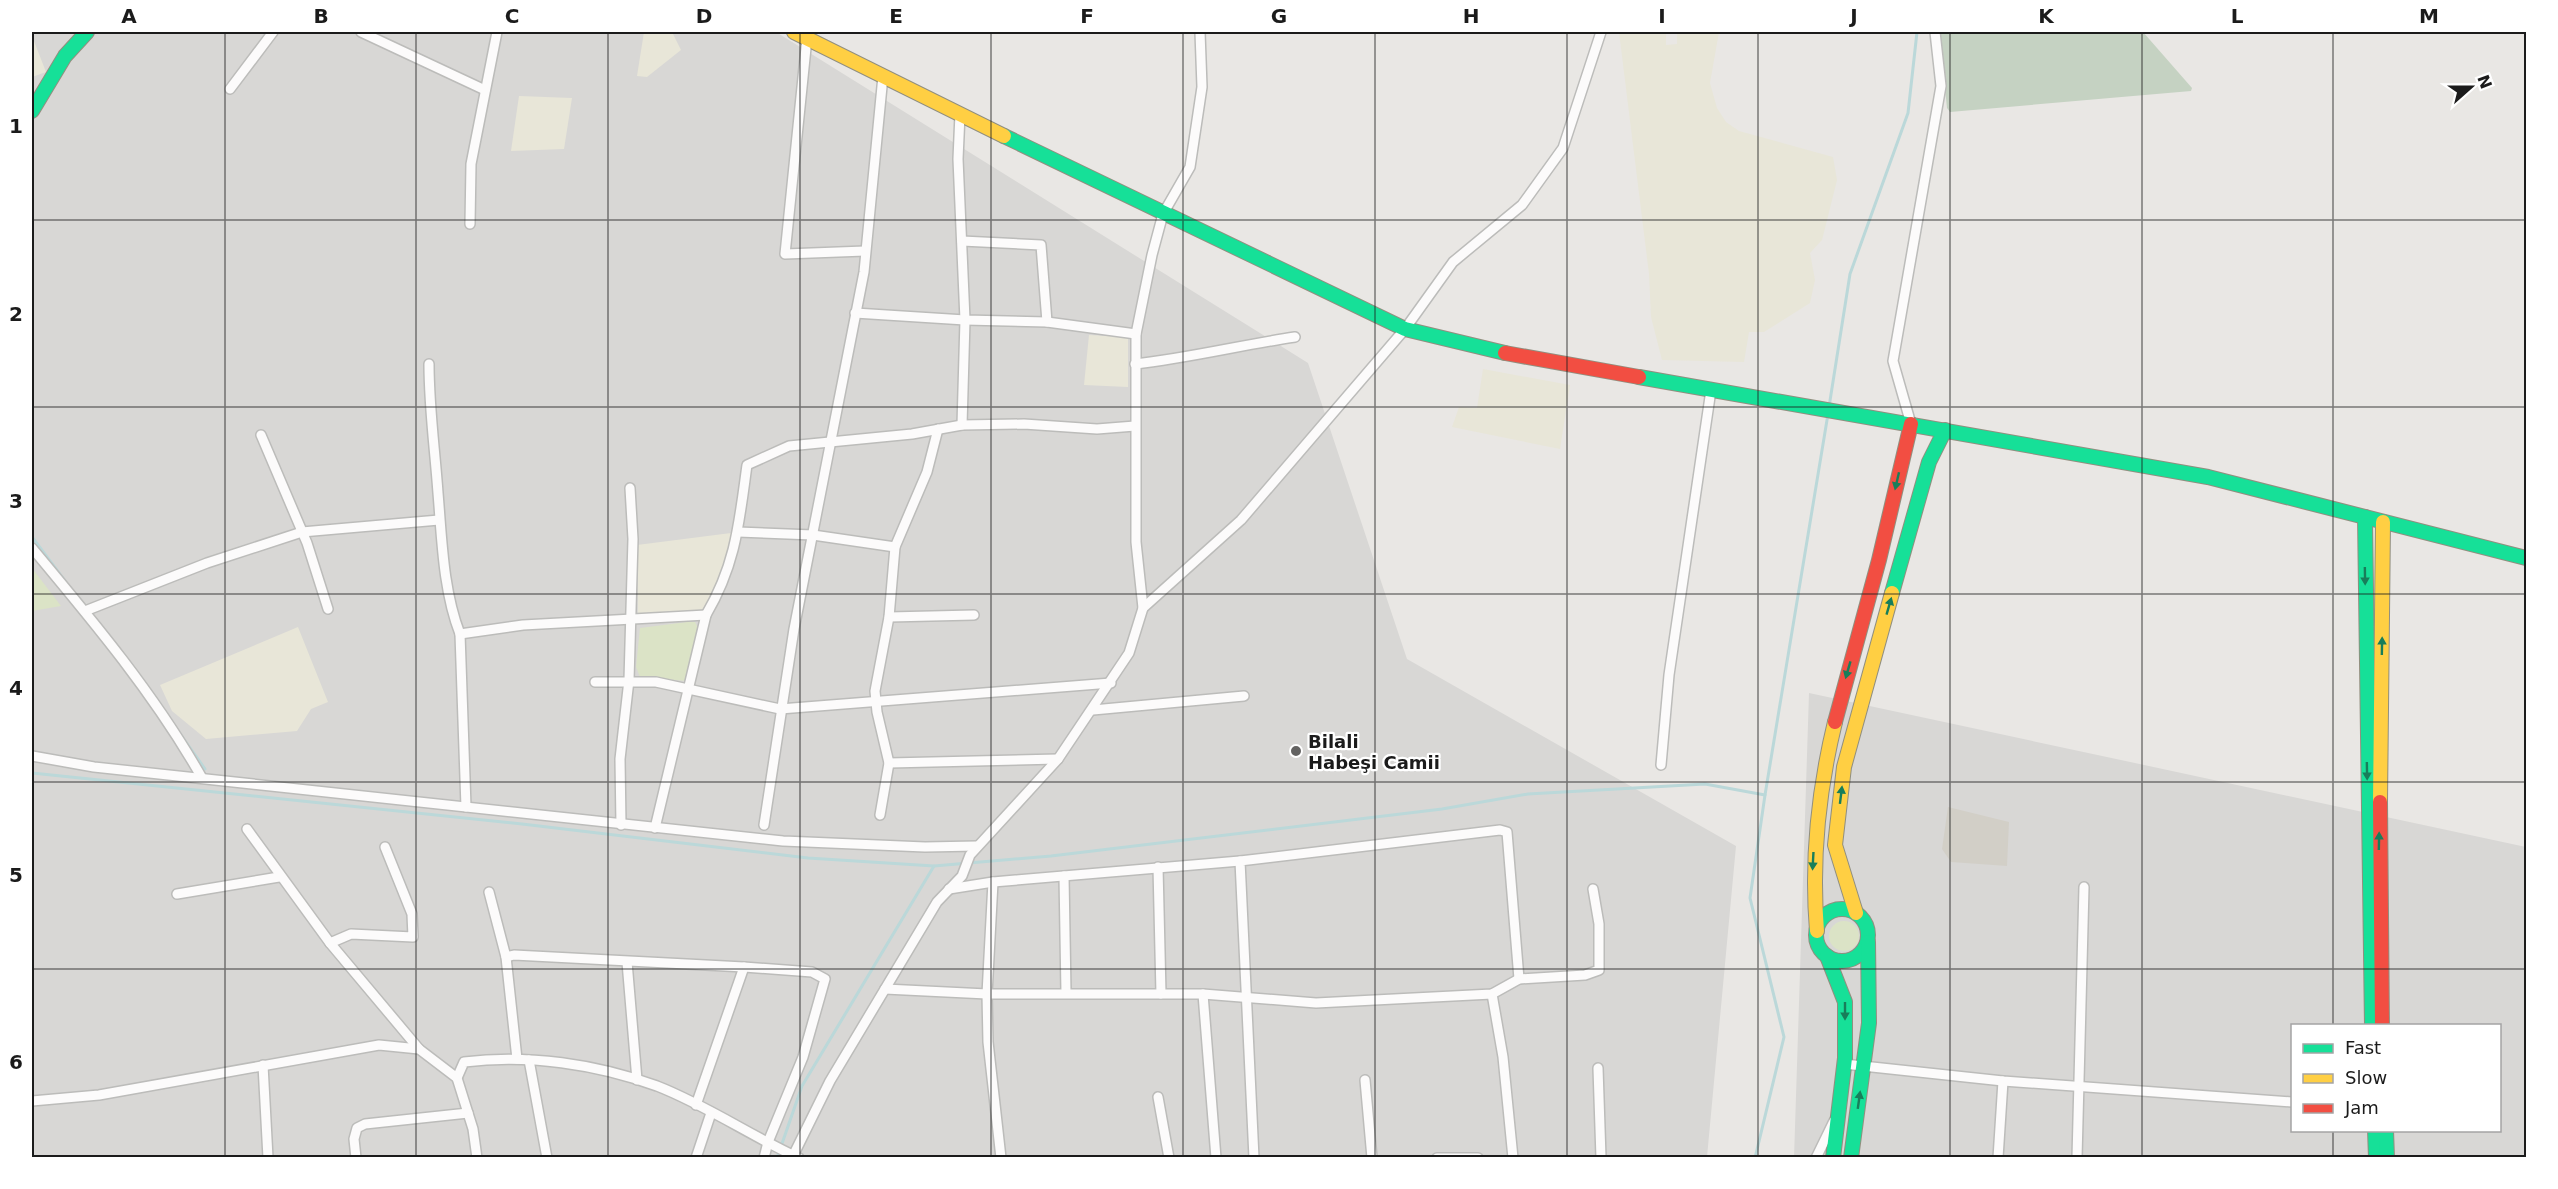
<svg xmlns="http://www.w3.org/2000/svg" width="2558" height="1189" font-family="'DejaVu Sans',sans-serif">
<rect width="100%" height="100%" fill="#e9e7e4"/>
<g fill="#d8d7d5" fill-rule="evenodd">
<polygon points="32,32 776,32 1308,363 1407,659 1736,846 1707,1157 32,1157"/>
<path d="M1809 693 2526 847V1157L1794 1158ZM2292 1026H2500V1130H2292Z"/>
</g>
<polygon fill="#d2cfc7" points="1948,807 2009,822 2007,866 1951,862 1942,849"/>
<g fill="#e8e6d8">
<polygon points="644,32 672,32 681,50 647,77 637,76"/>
<polygon points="1619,32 1666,32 1666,45 1677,44 1677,32 1719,32 1710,83 1717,108 1726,122 1739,131 1833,157 1837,180 1822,240 1810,253 1815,280 1810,303 1764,332 1749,332 1744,362 1662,360 1651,317 1649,274"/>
<polygon points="32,36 46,72 32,77"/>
<polygon points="519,96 572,98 564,149 511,151"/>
<polygon points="1089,335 1128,337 1128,387 1084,385"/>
<polygon points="1483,369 1570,385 1560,449 1452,427 1459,407 1477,408"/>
<polygon points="731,533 734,537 717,590 702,611 638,614 637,545"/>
<polygon points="298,627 328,702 311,709 297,731 206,739 172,711 160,685"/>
</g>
<g fill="#dbe3c6">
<polygon points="32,568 61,606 32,611"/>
<polygon points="687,622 695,622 698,628 687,681 640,677 636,667 640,628"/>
<circle cx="1844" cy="936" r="15"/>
</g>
<polygon fill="#c5d2c2" points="1939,32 2143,32 2192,88 2191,91 1950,112 1947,108"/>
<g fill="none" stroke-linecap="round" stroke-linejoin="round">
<g stroke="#bbd8d9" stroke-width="3">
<polyline points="1829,407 1850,274 1908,113 1917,32"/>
<polyline points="32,537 65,581"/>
<polyline points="178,731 205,769"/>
<polyline points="32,773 522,824 808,858 934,866 1051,856 1442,809 1528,794 1705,784 1765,795"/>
<polyline points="777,1158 802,1086 934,866"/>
<polyline points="1755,1158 1784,1037 1750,898 1765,795 1828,414"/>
</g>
<defs>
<g id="street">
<polyline points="361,32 485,90"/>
<polyline points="807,38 785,254 865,251"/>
<polyline points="230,89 273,32"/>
<polyline points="960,114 958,159 965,320 962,425"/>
<polyline points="470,224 471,164 497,32"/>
<polyline points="962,241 1041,245 1047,322"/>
<polyline points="855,313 965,320 1047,322 1136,334"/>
<path d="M429 364C429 408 435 450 438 493 442 540 443 590 460 634L466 807"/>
<path d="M1135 364C1189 358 1241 345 1295 337"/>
<polyline points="1911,424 1893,361 1941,86 1935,32"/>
<polyline points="261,435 307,543 328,609"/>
<polyline points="738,532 813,535 895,547"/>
<path d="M32 548C93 621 155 695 202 778"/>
<polyline points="1143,608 1241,520 1405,329 1453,262 1522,205 1563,148 1601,32"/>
<polyline points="85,611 207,563 302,532 439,520"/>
<polyline points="889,617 974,615"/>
<polyline points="460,634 523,625 706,615"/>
<polyline points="595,682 656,682 780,709 1111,683"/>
<polyline points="1093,710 1244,696"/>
<polyline points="32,756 94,767 783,841 925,847 977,846"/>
<polyline points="889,763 1058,759"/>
<polyline points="1661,765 1669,675 1711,390"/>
<polyline points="880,815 889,763 877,712 875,691 889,617 895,547 927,472 938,429"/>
<polyline points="621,825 620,759 629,680 633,539 630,488"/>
<polyline points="764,825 794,629 864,272 883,76"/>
<path d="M655 828 706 615C736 564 739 523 747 465L789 446 912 434 962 425 1024 424 1097 429 1135 426"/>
<polyline points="247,829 330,943 419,1049"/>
<polyline points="1158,867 1161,994"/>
<polyline points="1064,876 1066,993"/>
<polyline points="993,882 987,994 988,1042 1001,1158"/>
<polyline points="949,889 993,882 1240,861"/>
<polyline points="489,892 506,957 517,1059"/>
<polyline points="177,894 279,877"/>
<polyline points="330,943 351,934 413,937 412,914 385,847"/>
<polyline points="506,957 514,955 744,967 812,972 825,979 803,1057 768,1142 764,1158"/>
<polyline points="627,962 637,1080"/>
<polyline points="885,989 987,994 1203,994 1316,1003 1492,994 1519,979 1585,975 1599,970 1599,924 1593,889"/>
<polyline points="1203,994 1216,1158"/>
<polyline points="1492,994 1503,1057 1513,1158"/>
<polyline points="529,1060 547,1158"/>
<polyline points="1844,1064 2003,1081 2292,1102"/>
<polyline points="263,1065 268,1158"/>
<polyline points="1598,1068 1601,1158"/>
<path d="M457 1078 464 1062C528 1054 596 1064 657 1086 706 1105 751 1136 799 1158"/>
<polyline points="1365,1080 1372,1158"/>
<polyline points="1158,1097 1169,1158"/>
<polyline points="32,1101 99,1095 379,1045 419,1049 457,1078 473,1129 477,1158"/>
<polyline points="696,1105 744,967"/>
<polyline points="356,1158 354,1139 357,1128 365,1124 468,1113"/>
<polyline points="696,1158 711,1113"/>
<polyline points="792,1158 830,1081 937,902 962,876 970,855 1058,759 1129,653 1143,608 1136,542 1136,334 1152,255 1163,214 1190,167 1202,87 1200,32"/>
<polyline points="1254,1158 1240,861 1500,830 1507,832 1519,979"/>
<polyline points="1437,1158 1478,1158"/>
<polyline points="1816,1158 1834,1121"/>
<polyline points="1998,1158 2003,1081"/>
<polyline points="2077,1158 2084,887"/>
</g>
<g id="fast">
<polyline points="32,111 65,56 87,32"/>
<polyline points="1004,136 1405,329 1505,353"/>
<polyline points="1639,377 2208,477 2526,558"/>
<polyline points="2365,517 2372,1026"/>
<polyline points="1892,593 1929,462 1945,430"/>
<circle cx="1842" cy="935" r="26"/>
<polyline points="1827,956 1845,1002 1845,1058 1833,1158"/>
<polyline points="2375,1130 2376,1158"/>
<polyline points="2386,1130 2387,1158"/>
<polyline points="1851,1158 1869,1023 1868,942"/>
</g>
<g id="slow">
<polyline points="794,32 1004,136"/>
<polyline points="2380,802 2383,522"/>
<polyline points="1856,913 1835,845 1844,767 1892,593"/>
<path d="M1817 931C1811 859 1818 792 1835 722"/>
</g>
<g id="jam">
<polyline points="1505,353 1639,377"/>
<polyline points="1835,722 1879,560 1911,424"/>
<polyline points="2380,802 2382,1026"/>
</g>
</defs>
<use href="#street" stroke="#bcbcba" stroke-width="12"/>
<use href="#fast" stroke="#918f7f" stroke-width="16"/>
<use href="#slow" stroke="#918f7f" stroke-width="16"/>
<use href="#jam" stroke="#918f7f" stroke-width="16"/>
<use href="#street" stroke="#fcfbfb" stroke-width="9"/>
<use href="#fast" stroke="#16e098" stroke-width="14"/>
<use href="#slow" stroke="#ffcf43" stroke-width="14"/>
<use href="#jam" stroke="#f24e42" stroke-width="14"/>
</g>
<defs><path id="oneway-solid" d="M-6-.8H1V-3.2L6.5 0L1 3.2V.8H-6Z" transform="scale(1.5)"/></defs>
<g fill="#187e5a">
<use href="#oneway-solid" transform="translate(1897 481) rotate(103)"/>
<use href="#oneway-solid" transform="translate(2365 576) rotate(89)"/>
<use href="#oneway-solid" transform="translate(1889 606) rotate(-74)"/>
<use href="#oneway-solid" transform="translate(2382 646) rotate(-89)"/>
<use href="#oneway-solid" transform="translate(1848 670) rotate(106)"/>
<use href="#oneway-solid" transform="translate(2367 771) rotate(89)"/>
<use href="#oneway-solid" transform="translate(1841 795) rotate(-83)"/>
<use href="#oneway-solid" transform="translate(2379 841) rotate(-89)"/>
<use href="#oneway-solid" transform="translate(1813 861) rotate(93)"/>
<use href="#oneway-solid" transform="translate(1845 1011) rotate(90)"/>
<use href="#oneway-solid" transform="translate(1859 1100) rotate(-82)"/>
</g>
<path fill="none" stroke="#1b1b1b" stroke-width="1.5" stroke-opacity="0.55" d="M225 32V1158M416 32V1158M608 32V1158M800 32V1158M991 32V1158M1183 32V1158M1375 32V1158M1567 32V1158M1758 32V1158M1950 32V1158M2142 32V1158M2333 32V1026M32 220H2526M32 407H2526M32 594H2526M32 782H2526M32 969H2526M2333 1130V1158"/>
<circle fill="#636261" stroke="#fff" stroke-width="2" cx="1296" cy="751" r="6"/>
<g text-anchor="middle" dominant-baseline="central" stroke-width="4.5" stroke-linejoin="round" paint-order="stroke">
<g font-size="18" font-weight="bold" fill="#1b1b1b" stroke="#fff" text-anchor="start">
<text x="1308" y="741">Bilali<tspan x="1308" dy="21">Habeşi Camii</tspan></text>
</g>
</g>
<rect width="2558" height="1189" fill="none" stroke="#ffffff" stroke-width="66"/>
<rect x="2291" y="1024" width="210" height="108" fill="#ffffff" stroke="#a4a4a4" stroke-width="1.5"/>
<rect x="2303" y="1044" width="30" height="9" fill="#16e098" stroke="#a4a4a4" stroke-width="1.5"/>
<text x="2345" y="1054" font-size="18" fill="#1b1b1b">Fast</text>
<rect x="2303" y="1074" width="30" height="9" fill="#ffcf43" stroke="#a4a4a4" stroke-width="1.5"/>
<text x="2345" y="1084" font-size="18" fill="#1b1b1b">Slow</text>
<rect x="2303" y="1104" width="30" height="9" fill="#f24e42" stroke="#a4a4a4" stroke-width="1.5"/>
<text x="2345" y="1114" font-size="18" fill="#1b1b1b">Jam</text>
<g transform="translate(2471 87) rotate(69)" stroke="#ffffff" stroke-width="4.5" paint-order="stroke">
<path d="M0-4.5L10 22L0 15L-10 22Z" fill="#1b1b1b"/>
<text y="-9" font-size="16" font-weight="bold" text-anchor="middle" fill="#1b1b1b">N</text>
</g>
<rect x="33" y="33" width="2492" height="1123" fill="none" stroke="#1b1b1b" stroke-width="2"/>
<g font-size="20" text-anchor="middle" font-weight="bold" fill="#1b1b1b">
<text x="129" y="23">A</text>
<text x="321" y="23">B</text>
<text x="512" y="23">C</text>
<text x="704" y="23">D</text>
<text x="896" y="23">E</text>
<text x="1087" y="23">F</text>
<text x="1279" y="23">G</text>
<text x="1471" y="23">H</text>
<text x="1662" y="23">I</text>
<text x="1854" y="23">J</text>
<text x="2046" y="23">K</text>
<text x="2237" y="23">L</text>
<text x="2429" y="23">M</text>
<text x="16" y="133">1</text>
<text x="16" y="321">2</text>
<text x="16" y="508">3</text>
<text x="16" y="695">4</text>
<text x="16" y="882">5</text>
<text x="16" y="1069">6</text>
</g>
</svg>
